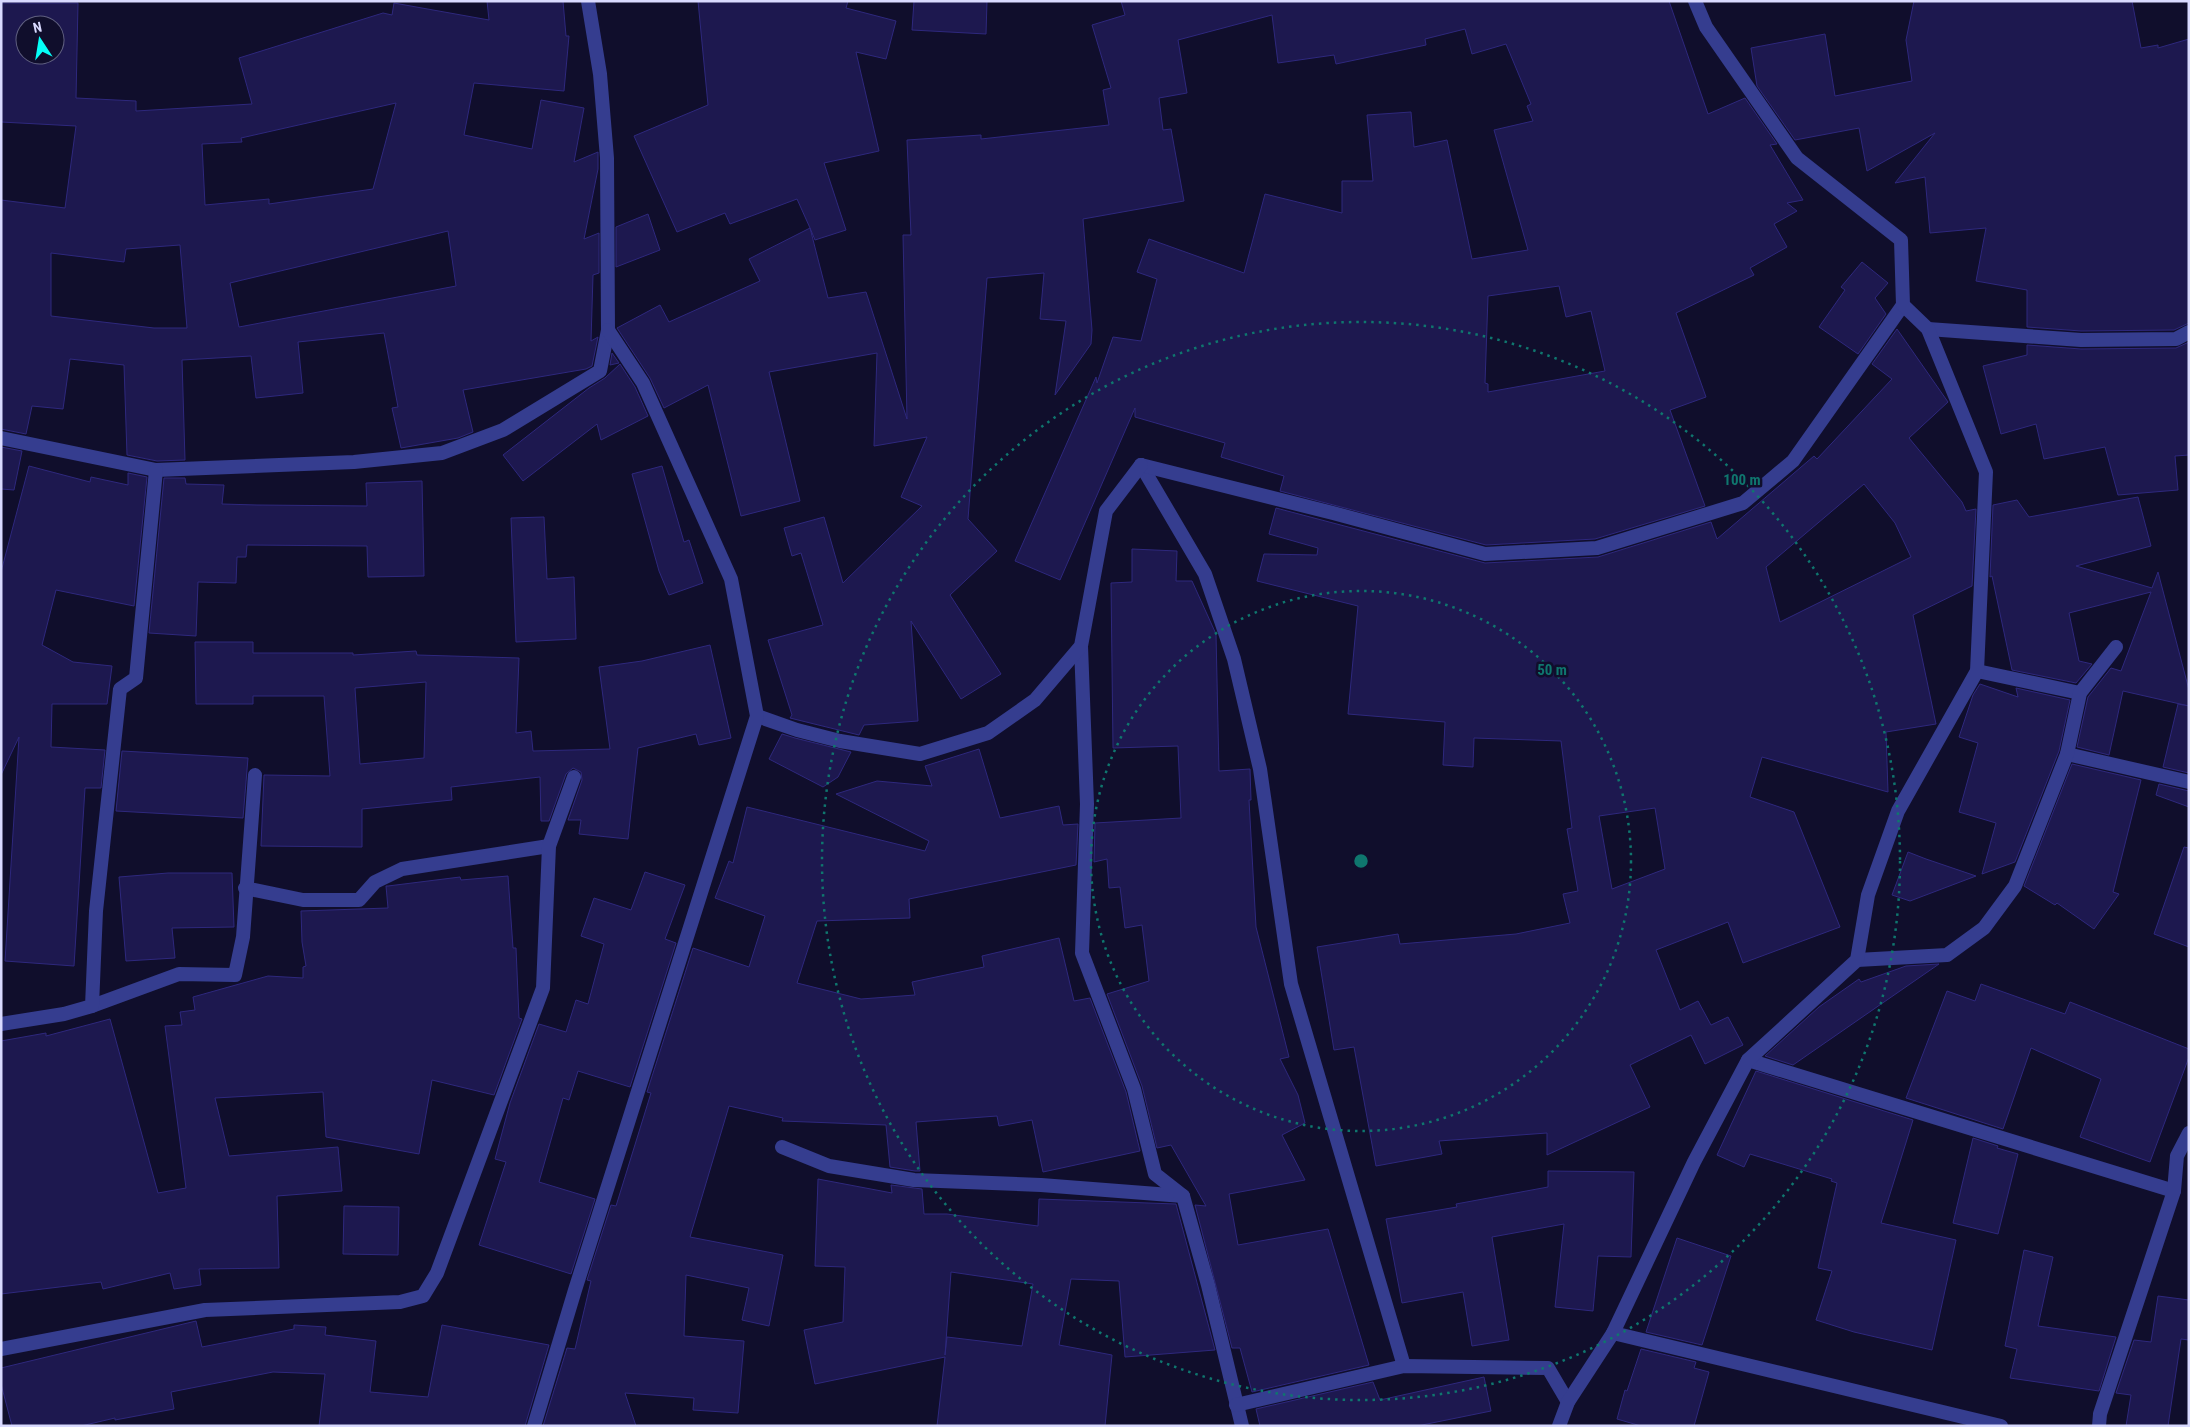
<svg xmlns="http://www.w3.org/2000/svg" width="2190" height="1427" font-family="'Roboto Condensed',sans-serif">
<rect width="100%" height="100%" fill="#100e2c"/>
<g fill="#1d184f" stroke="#2e287d" fill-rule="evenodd">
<path d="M487 1H563L566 36H569L564 91 474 83 464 135 532 149 541 100 584 108 574 162 598 152V169L584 239 599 233V273L593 275 591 341 598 337 592 366 586 369 463 390 473 432 458 438 401 448 392 408 398 407 384 333 298 342 303 393 256 398 251 356 182 360 185 460 157 461 127 455 124 365 70 359 63 409 32 406 26 434 1 429V200L65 208 76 126 1 122V3H78L76 98 136 101V111L252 104 239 58 383 13 392 15 394 3 489 20ZM25 25H55V55H25ZM396 103 373 189 269 204V199L205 205 202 144 242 142 241 138ZM448 231 456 286 239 327 230 283ZM180 245 187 328H154L51 316V253L124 262 126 249Z"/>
<path d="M698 1H848L846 8 896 21 886 59 856 52 879 151 824 163 846 230 815 240 810 228 828 298 866 292 907 419 903 235H911L907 140 981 135V139L1109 125 1103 90 1111 88 1092 25 1125 15 1121 1H1669L1708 114 1745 98 1777 144 1770 145 1803 200 1787 203 1797 211 1774 224 1787 247 1750 268 1754 275 1676 313 1706 397 1670 410 1705 506 1595 539 1486 545 1280 491 1284 476 1221 457 1225 443 1135 417V408L1060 580 1015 561 1096 377 1097 383 1113 337 1141 341 1157 279 1137 272 1149 239 1244 273 1265 194 1342 213V181H1373L1367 115 1411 112 1414 147 1447 140 1472 259 1528 250 1494 130 1533 121 1527 106 1531 104 1506 44 1472 54 1465 29 1425 39 1426 45 1336 64 1334 55 1278 63 1272 15 1178 40 1187 93 1159 98 1163 130 1171 129 1184 201 1083 219 1092 330 1091 344 1055 395 1066 321 1040 319 1044 273 987 278 968 519 997 551 950 595 1001 674 961 699 911 621 918 721 864 725 859 735 790 718 792 715 768 640 823 625 801 553 792 556 784 528 824 517 843 583 922 506 901 497 927 437 874 446 877 353 769 372 800 501 741 516 708 385 664 408 650 378 617 328 660 305 669 322 760 281 749 259 810 228 797 199 730 224 725 213 677 232 634 136 708 105ZM1559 286 1566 317 1591 311 1605 371 1488 392V384L1485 383 1488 296Z"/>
<polygon points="914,1 987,1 986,34 912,30"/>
<polygon points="1914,1 2132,1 2141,48 2158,45 2158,48 2189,39 2189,323 2174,330 2081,331 2027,327 2027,290 1976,281 1986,228 1930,233 1925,177 1895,183 1935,133 1867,171 1859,128 1795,140 1757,86 1751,48 1825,34 1835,96 1912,81 1906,40"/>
<polygon points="648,214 660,250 616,267 616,227"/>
<polygon points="1862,262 1888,283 1875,298 1886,314 1858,354 1819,327 1845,290 1841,287"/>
<path d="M1897 329 1948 402 1909 438 1962 502 1966 511 1976 509 1972 586 1913 615 1936 724 1886 732 1888 792 1762 757 1750 797 1794 812 1840 927 1743 963 1728 922 1656 950 1680 1010 1698 1001 1711 1025 1728 1017 1743 1045 1705 1064 1691 1035 1630 1065 1650 1107 1547 1155V1133L1439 1141 1442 1154 1376 1166 1354 1047 1334 1050 1317 947 1398 934 1400 944 1516 934 1570 923 1563 894 1578 891 1567 829 1572 828 1561 741 1474 738 1473 767 1443 765 1445 722 1348 714 1358 606 1257 581 1264 554 1317 555 1318 548 1269 534 1276 508 1485 563 1598 557 1711 522 1717 539 1814 456 1817 459 1892 379 1872 364ZM1864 484 1895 523 1911 557 1780 622 1766 567ZM1655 808 1665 869 1612 889 1599 816Z"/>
<polygon points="2189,342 2189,455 2175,456 2178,490 2118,495 2105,447 2044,459 2036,424 2001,434 1983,366 2027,355 2027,345 2081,349 2176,348"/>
<polygon points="612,353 619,363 610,365"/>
<polygon points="620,364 635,387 648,416 601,440 597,424 523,481 503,455 589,388 605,378"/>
<polygon points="1,447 22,451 14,490 1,489"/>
<polygon points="29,466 90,482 91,477 128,485 128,473 147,477 134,606 56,590 42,645 73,662 112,666 107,704 52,704 51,747 105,750 101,788 85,788 74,966 5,961 19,737 1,775 1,572"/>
<polygon points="662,466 684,542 689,540 703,583 669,595 659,571 632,474"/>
<polygon points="164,478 185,478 186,484 224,485 222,504 257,505 367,506 366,483 422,481 424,576 368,577 367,546 247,545 246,557 237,557 236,583 198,582 196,636 149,633"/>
<polygon points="2138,497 2151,546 2076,566 2152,588 2158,572 2189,690 2189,706 2123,691 2109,755 2077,747 2088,697 2111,668 2121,671 2151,592 2069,613 2079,661 2092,664 2076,683 2012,670 1992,576 1990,577 1993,505 2017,500 2029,517"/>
<polygon points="544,517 547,579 574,577 576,639 516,642 511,518"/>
<polygon points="1132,549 1177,551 1176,581 1192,581 1216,634 1219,771 1250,769 1251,800 1249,800 1256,927 1289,1057 1280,1059 1298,1095 1305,1123 1282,1135 1305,1180 1229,1194 1238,1245 1328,1229 1369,1365 1252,1392 1240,1348 1232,1348 1195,1205 1206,1206 1171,1145 1157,1148 1142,1086 1107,994 1149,981 1142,925 1125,928 1120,887 1109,888 1107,859 1094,862 1095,823 1181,818 1178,746 1113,748 1111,583 1132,582"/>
<path d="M195 642H253V653H353V655L416 651 417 655 519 658 516 733 531 731 533 751 610 749 599 667 642 661 710 645 731 738 699 745 696 734 638 748 628 839 579 834 581 820H568L582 780 581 772 573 768 566 774 549 821H541L540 777 451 787 452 800 362 809V847L261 846 264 775 330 776 324 696H253V704H196ZM426 682 424 758 360 764 355 688Z"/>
<polygon points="1980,684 2018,697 2016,688 2070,700 2059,751 2015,862 1982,874 1996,823 1959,812 1978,743 1959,737 1973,695"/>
<polygon points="2178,704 2189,706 2189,773 2163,767"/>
<polygon points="782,734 795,738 851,752 838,777 823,787 769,759"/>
<polygon points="979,749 1000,818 1059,806 1063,825 1078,824 1076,865 909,899 910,918 817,921 797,983 861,999 915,995 912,982 984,967 982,956 1059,938 1074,1001 1090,998 1126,1092 1140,1151 1043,1172 1032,1120 999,1126 997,1116 916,1122 920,1171 915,1171 890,1167 886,1125 782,1121 783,1118 729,1106 690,1237 783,1255 769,1326 742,1320 749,1288 686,1275 684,1336 744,1341 738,1413 693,1410 694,1398 625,1393 636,1426 543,1426 567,1348 575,1349 591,1281 587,1280 611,1205 616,1206 651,1093 647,1092 693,948 749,967 765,916 715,898 729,861 733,863 747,807 925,851 929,841 836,794 877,781 932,786 925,766"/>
<polygon points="122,751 248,758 243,818 116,811"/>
<polygon points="2072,764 2141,780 2113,892 2119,894 2094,929 2057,903 2055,905 2024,886"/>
<polygon points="2159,784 2189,791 2189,807 2156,795"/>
<polygon points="2184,847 2189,848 2189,947 2154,934"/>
<polygon points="1908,852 1926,859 1976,876 1910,901 1892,895"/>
<polygon points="645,872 685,885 665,939 676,943 630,1087 578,1071 569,1100 563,1098 539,1182 595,1199 571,1274 479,1245 506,1162 495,1159 510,1103 539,1024 566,1032 576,1000 588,1004 604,944 581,936 594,898 631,910"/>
<polygon points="168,873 232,873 234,927 172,928 175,958 126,961 119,877"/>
<polygon points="508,876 513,948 516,948 519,1018 522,1019 494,1095 432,1080 419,1154 326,1137 323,1092 215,1098 229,1156 338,1147 342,1191 277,1196 279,1268 199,1269 201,1285 174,1289 170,1273 103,1289 101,1282 1,1294 1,1041 46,1033 46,1036 110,1019 158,1193 186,1188 165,1026 182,1025 180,1012 195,1010 193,997 268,976 303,978 303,967 306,966 302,942 301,911 388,908 386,886 388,886 460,877 461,880"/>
<polygon points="1939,964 1793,1065 1765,1056 1819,1007 1859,979 1861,982 1906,966"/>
<polygon points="1981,984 2065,1014 2070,1002 2189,1049 2189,1057 2150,1162 2080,1137 2101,1079 2031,1048 2003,1129 1906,1098 1947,991 1975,1001"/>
<polygon points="1756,1071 1913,1120 1881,1223 1956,1240 1932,1350 1854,1332 1816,1320 1832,1271 1818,1268 1837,1183 1831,1181 1832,1179 1750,1154 1744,1167 1717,1155"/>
<polygon points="1973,1138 1998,1146 1997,1148 2018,1154 1998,1234 1953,1223"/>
<polygon points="1548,1171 1634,1172 1631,1257 1598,1256 1593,1311 1555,1307 1564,1224 1492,1237 1509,1340 1472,1346 1463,1292 1402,1303 1386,1219 1457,1207 1456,1204 1548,1187"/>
<path d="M818 1179 892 1193 891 1185 922 1189 924 1214H947L1038 1226 1039 1199 1176 1204 1215 1350 1125 1357 1119 1281 1071 1279 1059 1345 1112 1355 1105 1426H937L945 1357 815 1384 804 1330 843 1322 845 1267 815 1266ZM951 1272 1033 1284 1022 1346 947 1337 945 1355Z"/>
<polygon points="344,1206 399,1207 398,1255 343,1254"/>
<polygon points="1677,1238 1731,1256 1702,1345 1646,1332"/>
<polygon points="2024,1250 2053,1257 2038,1326 2116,1337 2099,1391 2010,1378 2017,1349 2005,1346"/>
<polygon points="2158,1296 2189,1300 2189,1340 2181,1339 2168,1426 2126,1426 2131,1395 2116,1393 2134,1340 2151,1342"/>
<polygon points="196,1321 202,1347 294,1329 294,1325 326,1327 325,1335 376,1341 370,1392 428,1397 442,1325 549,1345 525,1426 319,1426 325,1374 273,1372 171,1392 174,1409 115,1420 115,1418 81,1426 12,1426 1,1384 1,1368"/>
<polygon points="1641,1349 1696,1362 1694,1368 1709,1372 1694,1426 1641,1426 1617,1419 1625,1390 1627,1391"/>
<polygon points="1484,1377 1491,1411 1417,1426 1260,1426 1256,1409 1373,1382 1380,1400"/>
</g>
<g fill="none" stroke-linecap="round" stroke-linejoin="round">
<g stroke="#353d8f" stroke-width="14">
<polyline points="1977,671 2080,693"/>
<polyline points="2067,754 2189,782"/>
<polyline points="245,888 303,900 359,900 375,882 402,869 549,846"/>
<polyline points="92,1006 179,974 235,975 243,937 255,775"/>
<polyline points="782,1147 829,1166 914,1180 1041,1185 1183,1196"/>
</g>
<g stroke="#353d8f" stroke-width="14">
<polyline points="1748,1060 2174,1191"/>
<polyline points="1613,1333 2001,1426"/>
</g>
<g stroke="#353d8f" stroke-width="14">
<polyline points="1928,329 2081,340 2176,339 2189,332"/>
<polyline points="1,438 156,470 354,462 442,453 503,430 600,371 608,330 607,158 600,74 588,1"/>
<polyline points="1141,465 1205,574 1234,659 1260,769 1291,984 1404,1366"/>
<polyline points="1141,465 1333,513 1485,554 1597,548 1743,503 1793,461 1903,305"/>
<polyline points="1081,646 1087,804 1082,953 1134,1089 1155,1174 1183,1196 1208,1285 1242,1426"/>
<polyline points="757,716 797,730 840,741 920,754 988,733 1035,700 1081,646 1106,511 1141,465"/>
<polyline points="1857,960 1947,955 1984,928 2015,886 2067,754 2080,693 2116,647"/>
<polyline points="1,1024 64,1014 92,1006 96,911 120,689 136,678 156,470"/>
<polyline points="1,1349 205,1310 400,1302 423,1296 437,1273 543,988 549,846 574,777"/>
<polyline points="1236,1405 1404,1366 1548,1368 1568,1402"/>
<polyline points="534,1426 575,1290 757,716 731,579 643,383 608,330"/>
<polyline points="1559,1426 1568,1402 1613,1333 1694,1162 1748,1060 1857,960 1868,895 1898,811 1977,671 1986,472 1928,329 1903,305 1901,240 1797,158 1706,27 1695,1"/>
<polyline points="2099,1426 2100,1414 2174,1191 2177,1156 2189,1133"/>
</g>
</g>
<g fill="none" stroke="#0f766e" stroke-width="2.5" stroke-dasharray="2.5 5">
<circle cx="1361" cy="861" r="270"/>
<circle cx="1361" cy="861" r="539"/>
</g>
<circle cx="1361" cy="861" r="8" fill="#0f766e" stroke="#100e2c" stroke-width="2.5"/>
<g font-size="15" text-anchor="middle" font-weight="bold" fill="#0f766e" stroke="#100e2c" stroke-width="5" stroke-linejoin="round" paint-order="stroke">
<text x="1742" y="485">100 m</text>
<text x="1552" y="675">50 m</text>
</g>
<rect width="2190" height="1427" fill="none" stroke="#d9daff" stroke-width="5"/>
<g transform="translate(40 40) rotate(348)"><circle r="24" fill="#100e2c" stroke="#606080"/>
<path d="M0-4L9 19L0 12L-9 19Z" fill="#05fff8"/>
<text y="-8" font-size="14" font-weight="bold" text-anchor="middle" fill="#d9daff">N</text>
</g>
</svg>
